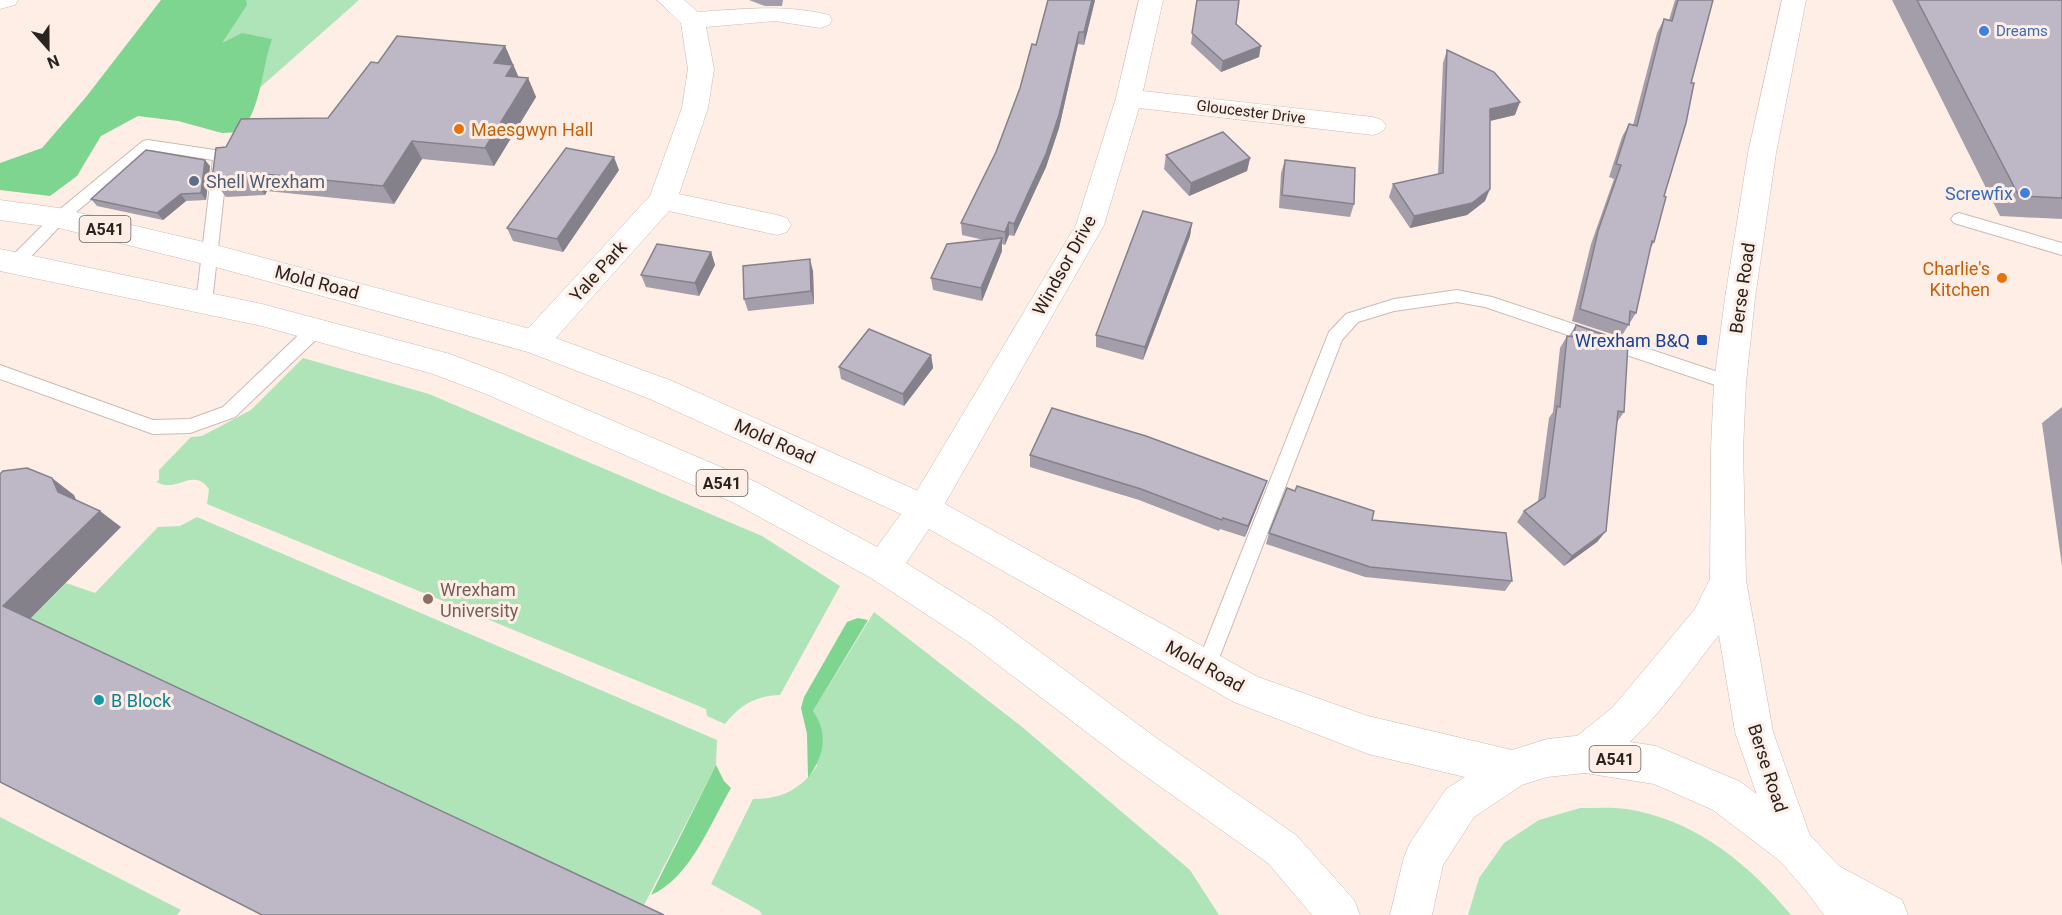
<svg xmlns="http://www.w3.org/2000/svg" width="2062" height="915" font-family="Roboto,sans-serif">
<rect width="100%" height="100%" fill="#ffeee6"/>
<g fill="#afe4b8">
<polygon points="163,0 359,0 236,109"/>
<path d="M303 358 429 394 762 536 840 586 780 695C755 696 740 705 725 724L707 716 706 709 207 504 209 489C196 470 182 486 166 485 163 485 160 483 156 482L159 480V470L191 437 202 436 251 410Z"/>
<polygon points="197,517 717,740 716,765 642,909 28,621 66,583 95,593 158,527 180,526"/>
<path d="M874 612 1021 726 1190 870 1219 915H762L760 911 711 884 753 799C782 799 800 790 817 766L813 711Z"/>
<path d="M1580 808C1595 808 1612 807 1627 809 1695 820 1748 863 1791 915H1468L1479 878 1504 843 1539 820Z"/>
<polygon points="0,817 181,910 177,915 0,915"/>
</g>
<g fill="#7ed590">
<path d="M161 0H246L247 5 222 43 242 33 272 39C261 71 262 105 241 132L222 133 178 121 138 116 101 136 77 176 50 196 0 190V163L42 148 86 97Z"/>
<path d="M858 618 868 620 813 711C829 734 824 756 808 778L807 734 801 708 804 697 847 622Z"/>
<path d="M716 765 724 781 731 788C710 824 690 878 651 895Z"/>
</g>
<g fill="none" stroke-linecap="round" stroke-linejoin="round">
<defs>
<g id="service">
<polygon points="148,140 221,151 228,156 212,303 210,307 204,309 198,307 196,303 213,160 151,150 64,222 21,267 9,267 7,263 9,259 54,214 143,141"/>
<polygon points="1959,213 2062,243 2062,255 1954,223 1951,219 1954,215"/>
<polygon points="1457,290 1492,297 1736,378 1739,383 1736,388 1730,390 1485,307 1457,302 1394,311 1358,322 1342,340 1213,674 1206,676 1199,674 1196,667 1329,332 1346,314 1394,299"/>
<polygon points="316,323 322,324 324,329 322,334 235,417 190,433 153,434 0,379 0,365 153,420 190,419 223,407 310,324"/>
</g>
<g id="minor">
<polygon points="0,0 18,0 15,5 0,9"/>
<path d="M657 0H684L698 12C742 9 785 4 829 15L832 20 829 25 820 28 775 21 706 27 714 69 708 108 679 194 777 215 787 218 791 225 787 232 777 235 669 211 545 350 534 354 523 350 519 342 523 334 650 196 682 108 688 69 681 23Z"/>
<polygon points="1139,0 1163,0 1143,91 1373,117 1382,120 1386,126 1382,132 1373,135 1139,108 1104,225 936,519 924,524 912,519 907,509 912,499 1076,225 1116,98"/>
</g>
<path id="secondary" d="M1782 0H1806L1776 153 1755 298 1746 383 1743 449 1746 580 1773 732 1814 847 1808 861 1794 867 1780 861 1735 732 1719 635C1685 677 1636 752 1585 773L1571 767 1566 754 1571 741 1613 707 1695 609 1710 579 1711 449 1714 383 1725 298 1748 153Z"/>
<polygon id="primary" points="0,200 59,208 208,243 534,330 672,381 936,499 1258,677 1368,716 1512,750 1547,739 1585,735 1656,746 1741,782 1808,833 1839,866 1902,900 1908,915 1824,915 1807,892 1780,861 1713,810 1654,784 1585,773 1547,777 1522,785 1474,817 1443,865 1432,915 1390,915 1404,857 1410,843 1446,789 1465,777 1368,754 1234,702 929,529 906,563 993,617 1155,737 1296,835 1354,900 1360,915 1312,915 1268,863 1127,763 967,641 871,578 734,503 486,394 433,374 262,326 0,271 0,249 262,304 450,354 508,376 758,483 877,547 901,514 650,399 528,352 208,265 59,228 0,220"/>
</defs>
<use href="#service" stroke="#cbbab3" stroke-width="2"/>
<use href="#minor" stroke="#cbbab3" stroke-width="1"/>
<use href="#secondary" stroke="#cbbab3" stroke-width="1"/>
<use href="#primary" stroke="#cbbab3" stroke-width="1"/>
<use href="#service" fill="#fff" fill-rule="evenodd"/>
<use href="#minor" fill="#fff" fill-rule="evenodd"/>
<use href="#secondary" fill="#fff" fill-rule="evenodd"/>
<use href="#primary" fill="#fff" fill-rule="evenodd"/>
</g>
<g fill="#a39eaa">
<polygon points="749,0 783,0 782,6 765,6"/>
<polygon points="1048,0 1095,0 1084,45 1078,44 1059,128 1046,167 1014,236 1009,235 1005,245 1002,244 1002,251 982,301 933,290 931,278 984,240 962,235 961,223 996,152 1036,45"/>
<polygon points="1197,0 1236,24 1259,57 1221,72 1191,44"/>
<polygon points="1675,0 1713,0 1691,83 1664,196 1654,242 1650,249 1636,313 1621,337 1572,321 1591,244 1614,179 1609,177 1622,137 1629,124 1633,125 1657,33 1664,19 1669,20"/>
<polygon points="1892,0 2062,0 2062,219 2000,216"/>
<polygon points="505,46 519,78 528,78 536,97 494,166 422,159 394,204 267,191 265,195 226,197 212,179 226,147 328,118 378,63"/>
<polygon points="1447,50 1515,115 1490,121 1485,201 1467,215 1410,228 1389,197 1393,184 1438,174 1443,63"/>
<polygon points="1166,155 1250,158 1247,171 1189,196 1164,169"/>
<polygon points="1285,160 1354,204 1350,217 1279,208 1281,173"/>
<polygon points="210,166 206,200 186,201 163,220 97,206 91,199"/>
<polygon points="619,170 563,252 513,241 507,228"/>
<polygon points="1192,223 1190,236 1143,360 1096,347 1096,335"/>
<polygon points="711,252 715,265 699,296 646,287 641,275"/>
<polygon points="813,271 814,304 748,311 744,299"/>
<polygon points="1576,325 1624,412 1617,422 1606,531 1597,542 1564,566 1517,522 1524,511 1538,501 1549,418 1553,412 1560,348 1567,336 1569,336"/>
<polygon points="931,355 933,368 904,406 841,379 839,367"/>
<polygon points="2062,407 2062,566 2042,423"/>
<polygon points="1030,455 1263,492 1245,537 1220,529 1219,531 1139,500 1030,467"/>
<polygon points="1372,520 1512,581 1505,591 1365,577 1266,544 1269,533"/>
</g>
<g fill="#85818b">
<polygon points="1092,0 1095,0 1084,45 1084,32"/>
<polygon points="1079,32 1078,44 1059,128 1046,167 1014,236 1014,224"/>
<polygon points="505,46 521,83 514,95 494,63"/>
<polygon points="1261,46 1259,57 1221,72 1223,61"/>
<polygon points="528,78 536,97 494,166 485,148"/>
<polygon points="1520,102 1515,115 1485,122 1490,109"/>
<polygon points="412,141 422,159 394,204 383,186"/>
<polygon points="614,157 619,170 563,252 557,239"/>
<polygon points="1250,158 1247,171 1189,196 1191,183"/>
<polygon points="205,160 210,166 206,200 201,193"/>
<polygon points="254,173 267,191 265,195 252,177"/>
<polygon points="1490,189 1485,201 1467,215 1410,228 1414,216"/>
<polygon points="181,194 186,201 163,220 157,213"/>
<polygon points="1009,222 1009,235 1005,245 1005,232"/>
<polygon points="1192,223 1190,236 1143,360 1145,347"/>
<polygon points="1002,238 1002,251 982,301 981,288"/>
<polygon points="711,252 715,265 699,296 695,283"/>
<polygon points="810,259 813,271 814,304 811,291"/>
<polygon points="931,355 933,368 904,406 903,394"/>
<polygon points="52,478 74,495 80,509 58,492"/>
<polygon points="1267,481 1263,492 1245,537 1248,526"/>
<polygon points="100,511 121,527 28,621 3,606"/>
<polygon points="1606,531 1597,542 1564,566 1572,556"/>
</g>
<g fill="#beb8c6" stroke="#85818b" stroke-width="1.5">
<polygon points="1048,0 1092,0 1084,32 1079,32 1059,115 1046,154 1014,224 1009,222 1005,232 961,223 996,152 1020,88 1032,44 1036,45"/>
<polygon points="1197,0 1239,0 1236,24 1261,46 1223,61 1192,33"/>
<polygon points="1678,0 1713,0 1691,83 1694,83 1686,123 1664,196 1666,197 1654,242 1652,241 1636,313 1630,311 1629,325 1580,309 1598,231 1621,165 1616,164 1629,124 1637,126 1664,19 1672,21"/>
<polygon points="1917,0 2062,0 2062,198 2019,196"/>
<polygon points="397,36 505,46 494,63 513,65 506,76 528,78 485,148 412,141 383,186 254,173 252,177 212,179 216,148 226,147 241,119 328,118 371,62 378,63"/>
<polygon points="1447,50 1494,72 1520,102 1490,109 1490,189 1472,203 1414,216 1393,184 1443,173"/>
<polygon points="1223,132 1250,158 1191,183 1166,155"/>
<polygon points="566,148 614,157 557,239 507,228"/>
<polygon points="146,150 205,160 201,193 181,194 157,213 91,199"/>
<polygon points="1285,160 1355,168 1354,204 1282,195"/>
<polygon points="1143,211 1192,223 1145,347 1096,335"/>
<polygon points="1002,238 981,288 931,278 947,244"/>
<polygon points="657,244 711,252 695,283 641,275"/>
<polygon points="810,259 811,291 744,299 743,266"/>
<polygon points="1576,325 1628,343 1624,412 1618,411 1606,531 1572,556 1524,511 1545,497 1557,406 1560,407 1567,336 1573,337"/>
<polygon points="869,329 931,355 903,394 839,367"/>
<polygon points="1052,408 1146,436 1267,481 1248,526 1223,518 1222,520 1141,489 1030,455"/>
<polygon points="27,468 52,478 58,492 100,511 3,606 664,915 262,915 0,782 0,474 3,471"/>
<polygon points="1297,486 1374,511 1372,520 1506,533 1512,581 1370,567 1269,533 1287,488 1295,491"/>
</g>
<g fill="#3f7fe0" stroke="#ffeee6" stroke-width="2">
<circle cx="1984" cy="31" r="6"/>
<circle cx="2025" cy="193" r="6"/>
</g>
<g fill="#e8710a" stroke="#ffeee6" stroke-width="2">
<circle cx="459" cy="129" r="6"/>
<circle cx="2002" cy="278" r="6"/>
</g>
<circle fill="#5c6f8a" stroke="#ffeee6" stroke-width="2" cx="194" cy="181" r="6"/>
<rect fill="#1a4fb4" stroke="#ffeee6" stroke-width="2" x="1696" y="334" width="12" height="12" rx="3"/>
<circle fill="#8d6e63" stroke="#ffeee6" stroke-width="2" cx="428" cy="599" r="6"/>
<circle fill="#0f9aa8" stroke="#ffeee6" stroke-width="2" cx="99" cy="700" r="6"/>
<g text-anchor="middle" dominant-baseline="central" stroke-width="6" stroke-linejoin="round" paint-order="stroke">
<g font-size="15" fill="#366cbe" stroke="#ffeee6" text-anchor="start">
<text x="1996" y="31">Dreams</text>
</g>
<g font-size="15" fill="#2a2421" stroke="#ffeee6">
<text transform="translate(1251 112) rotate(7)">Gloucester Drive</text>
</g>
<g fill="#ffeee6" stroke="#6a615c" stroke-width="1.5">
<rect x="79.5" y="216" width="51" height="26" rx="4.5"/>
<rect x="696.5" y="470" width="51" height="26" rx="4.5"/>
<rect x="1589.5" y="746" width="51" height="26" rx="4.5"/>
</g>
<g font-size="16" font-weight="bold" fill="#2a2421">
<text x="105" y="229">A541</text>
<text x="722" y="483">A541</text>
<text x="1615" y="759">A541</text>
</g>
<g font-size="18" fill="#c56008" stroke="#ffeee6" text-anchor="start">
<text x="471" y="129">Maesgwyn Hall</text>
<text x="1990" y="268" text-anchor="end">Charlie's<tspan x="1990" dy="21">Kitchen</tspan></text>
</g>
<g font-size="18" fill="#4e5e75" stroke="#ffeee6" text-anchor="start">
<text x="206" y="181">Shell Wrexham</text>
</g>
<g font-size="18" fill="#366cbe" stroke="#ffeee6" text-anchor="end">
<text x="2013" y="193">Screwfix</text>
</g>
<g font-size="18" fill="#2a2421" stroke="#ffeee6">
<text transform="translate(1064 265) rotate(-61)">Windsor Drive</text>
<text transform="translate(598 271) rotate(-48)">Yale Park</text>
<text transform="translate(317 282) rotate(15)">Mold Road</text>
<text transform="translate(1742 288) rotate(-82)">Berse Road</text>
<text transform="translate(775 441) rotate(24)">Mold Road</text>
<text transform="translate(1205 666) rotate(29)">Mold Road</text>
<text transform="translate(1768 768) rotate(72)">Berse Road</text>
</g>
<g font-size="18" fill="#164399" stroke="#ffeee6" text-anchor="end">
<text x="1690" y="340">Wrexham B&amp;Q</text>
</g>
<g font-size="18" fill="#785e54" stroke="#ffeee6" text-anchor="start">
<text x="440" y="589">Wrexham<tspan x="440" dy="21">University</tspan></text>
</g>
<g font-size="18" fill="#0d838f" stroke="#ffeee6" text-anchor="start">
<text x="111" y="700">B Block</text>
</g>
</g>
<g transform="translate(48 48) rotate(159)" stroke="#ffeee6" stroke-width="4.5" paint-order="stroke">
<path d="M0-4.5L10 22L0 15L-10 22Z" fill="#2a2421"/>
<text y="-9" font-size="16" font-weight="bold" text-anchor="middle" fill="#2a2421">N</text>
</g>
</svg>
